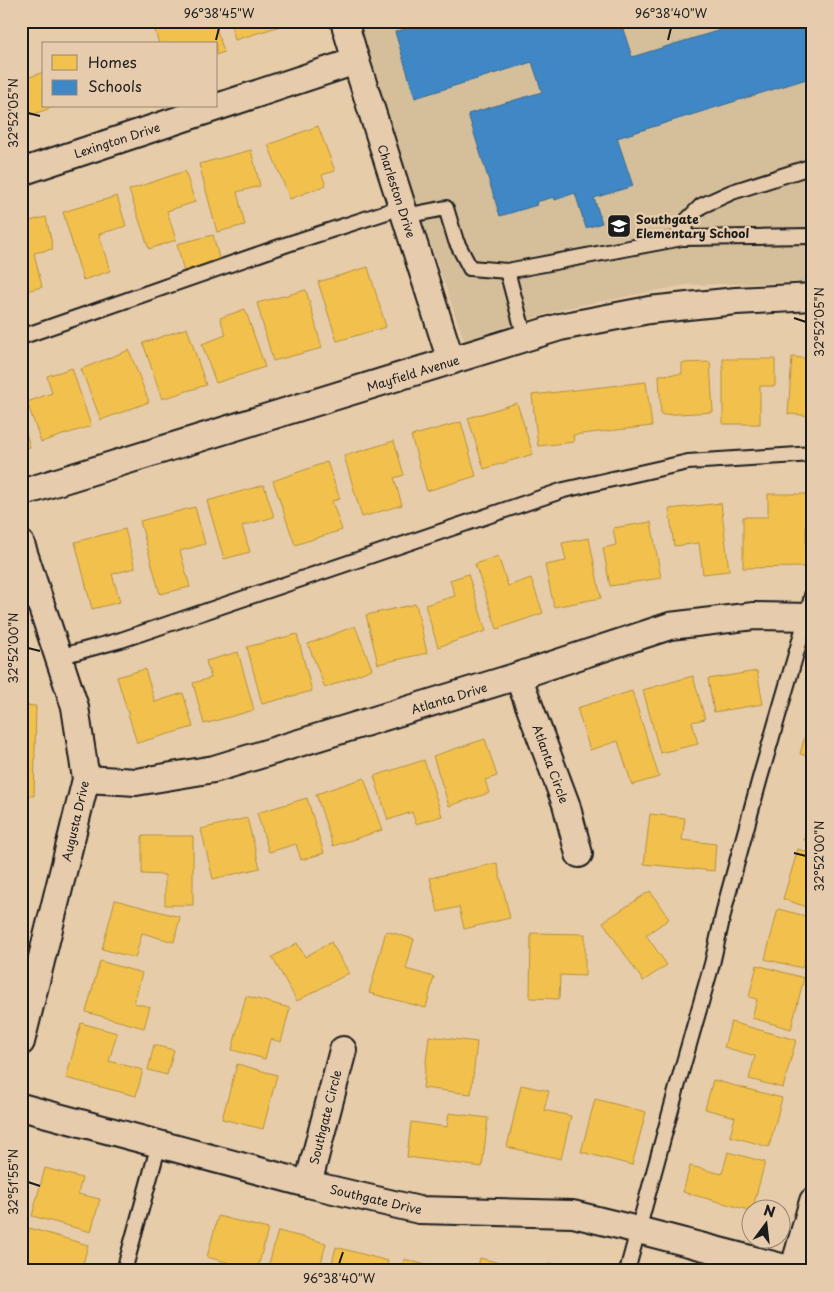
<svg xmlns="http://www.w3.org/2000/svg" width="834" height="1292" font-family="'Playpen Sans',sans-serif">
<rect width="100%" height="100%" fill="#e7ccaa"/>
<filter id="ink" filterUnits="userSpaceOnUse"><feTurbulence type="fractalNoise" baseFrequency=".02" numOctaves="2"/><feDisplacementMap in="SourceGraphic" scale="10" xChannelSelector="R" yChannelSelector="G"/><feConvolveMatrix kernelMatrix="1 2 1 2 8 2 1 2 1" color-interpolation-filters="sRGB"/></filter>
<g filter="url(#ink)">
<polygon fill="#d5be9a" points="359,21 813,21 813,282 686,285 566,308 464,340 405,171"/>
<g fill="#f2c14e" stroke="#b2903f">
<polygon points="152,21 179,21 181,26 195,21 214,21 224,52 216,55 216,44 159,44"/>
<polygon points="230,21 286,21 287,24 235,40"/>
<polygon points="44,72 44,106 56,106 31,115 21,87 21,80"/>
<polygon points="318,126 335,171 322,175 326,185 290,199 268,145"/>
<polygon points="251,150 260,186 237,192 245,225 217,232 199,164"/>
<polygon points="185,171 195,202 167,211 176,240 149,249 129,190"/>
<polygon points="117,196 126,226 99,234 110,271 83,280 63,212"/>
<polygon points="46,217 53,249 34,253 42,287 21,292 21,223"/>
<polygon points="213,235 220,262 184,272 177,244"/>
<polygon points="368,267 386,327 337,341 318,282"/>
<polygon points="306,290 322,348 273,361 257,303"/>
<polygon points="245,309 265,367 216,383 202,344 226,335 220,318"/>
<polygon points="187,328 206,385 162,399 143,343"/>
<polygon points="129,350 149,402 101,420 81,369"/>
<polygon points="792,357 813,359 813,416 788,414"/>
<polygon points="723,359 775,359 775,386 760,386 760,424 723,424"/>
<polygon points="710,362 713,412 661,415 659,375 682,374 682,363"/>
<polygon points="72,368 91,426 41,442 27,402 52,393 47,376"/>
<polygon points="646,382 652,426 573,435 574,442 538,446 532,395"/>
<polygon points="517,403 533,454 484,469 468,418"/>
<polygon points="21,417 30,447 21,449"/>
<polygon points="461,422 476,476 427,491 411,436"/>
<polygon points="394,441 404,475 394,478 402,505 362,517 344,456"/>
<polygon points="327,462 340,499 332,501 342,530 295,545 273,481"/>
<polygon points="264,485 274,517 242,526 250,552 224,559 207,501"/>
<polygon points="768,494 806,494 806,567 743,568 743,517 768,517"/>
<polygon points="721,503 729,571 703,574 699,543 674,546 669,509"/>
<polygon points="195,507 205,544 180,551 190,587 160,594 140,521"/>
<polygon points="651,522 661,578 610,586 603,548 616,545 613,528"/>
<polygon points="125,529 135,568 112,574 120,602 92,609 75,542"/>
<polygon points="589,538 601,598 554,607 545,565 566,561 562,543"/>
<polygon points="498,556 508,586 531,578 543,613 497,629 475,564"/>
<polygon points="468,574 486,631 438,647 425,605 455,596 450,580"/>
<polygon points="416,604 427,653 378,664 366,615"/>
<polygon points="355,626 372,669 325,688 308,644"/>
<polygon points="297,634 312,691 262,704 247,647"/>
<polygon points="238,652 254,710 204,724 193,683 211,678 206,661"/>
<polygon points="145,669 155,702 183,693 193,727 137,743 117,677"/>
<polygon points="757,671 763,704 714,712 708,679"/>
<polygon points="693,676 705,719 692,722 698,744 660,753 643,690"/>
<polygon points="632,691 659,777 632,785 618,741 590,750 577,708"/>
<polygon points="21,705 36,706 34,796 21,795"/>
<polygon points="808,725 813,727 813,758 800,754"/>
<polygon points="485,739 497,776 485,780 489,793 449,806 433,756"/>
<polygon points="424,760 442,816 416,824 412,812 388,820 374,776"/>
<polygon points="364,778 382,830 333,846 316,794"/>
<polygon points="307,798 324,853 301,860 296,844 269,852 257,813"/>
<polygon points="813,807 813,842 804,840"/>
<polygon points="21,813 31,816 21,850"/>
<polygon points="650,814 685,818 682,840 716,844 714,871 644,864"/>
<polygon points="247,818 260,868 213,879 201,829"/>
<polygon points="142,836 193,836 193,905 165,905 165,875 142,874"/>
<polygon points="798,849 813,854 813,900 810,908 783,899"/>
<polygon points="497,863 510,918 464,929 459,907 438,912 430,878"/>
<polygon points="650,891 669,919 646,935 667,965 643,981 603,922"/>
<polygon points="115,900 180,917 174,942 142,933 135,958 102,949"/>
<polygon points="778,909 813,918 813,942 809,941 802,968 765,959"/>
<polygon points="386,931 414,939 406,969 434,977 426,1008 369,993"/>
<polygon points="531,933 585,934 585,976 560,975 559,999 530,998"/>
<polygon points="331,942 349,973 297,1001 272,957 297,943 305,957"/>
<polygon points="100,961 142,973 134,1003 150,1007 144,1028 86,1012"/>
<polygon points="757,965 804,978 791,1029 752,1018 757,999 749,997"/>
<polygon points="246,996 290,1008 281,1042 270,1039 265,1059 232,1050"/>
<polygon points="731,1022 796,1040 783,1088 749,1079 755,1056 724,1047"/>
<polygon points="81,1023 117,1033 109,1061 143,1070 136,1096 66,1078"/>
<polygon points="429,1036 477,1042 471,1094 423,1088"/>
<polygon points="154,1045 174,1050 167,1075 148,1070"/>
<polygon points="237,1064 277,1075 263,1129 222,1119"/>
<polygon points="713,1080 782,1098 769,1147 730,1136 735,1117 705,1109"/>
<polygon points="521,1085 549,1091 544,1110 571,1116 561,1159 507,1147"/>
<polygon points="595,1099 646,1112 632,1165 581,1152"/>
<polygon points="449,1113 488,1118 482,1167 407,1157 411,1122 447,1127"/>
<polygon points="728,1152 765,1162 752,1211 683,1192 690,1166 722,1174"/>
<polygon points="45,1168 82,1178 78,1194 100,1199 91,1232 32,1216"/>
<polygon points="218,1216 268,1229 257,1271 228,1271 230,1263 207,1257"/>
<polygon points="29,1228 88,1245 81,1271 72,1271 53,1265 52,1271 21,1271 21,1255"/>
<polygon points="278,1231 326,1243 319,1271 267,1271"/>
<polygon points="336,1247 388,1261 385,1271 330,1271"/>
<polygon points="480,1258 526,1270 525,1271 477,1271"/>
<polygon points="404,1259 448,1271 401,1271"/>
<polygon points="550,1263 580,1271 548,1271"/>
</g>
<polygon fill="#3f88c5" stroke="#346892" points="429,21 601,21 603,28 621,23 632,57 750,21 813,21 813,77 617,138 633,186 594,198 602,223 586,228 575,193 555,200 554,197 536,202 537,205 500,216 468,114 542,92 532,62 415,98 395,32"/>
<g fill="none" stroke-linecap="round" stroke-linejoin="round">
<defs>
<g id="lane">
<polyline points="405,216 446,208 456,241 470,268 507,271 682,238 813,236"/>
<polyline points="682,238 687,220 701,206 732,192 813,166"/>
<polyline points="507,271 525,338"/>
<polyline points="21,337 288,244 402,207"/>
<polyline points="58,657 121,640 564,490 688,462 813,454"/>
<polyline points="124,1271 159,1144"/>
<polyline points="627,1271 682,1069 712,964 726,902 760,778 807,616 813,592"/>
</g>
<g id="street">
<polyline points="344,21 356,61 451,361"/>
<polyline points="21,172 356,61"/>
<polyline points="21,493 560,327 649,310 736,301 813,297"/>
<polyline points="21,544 75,707 86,779 21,1042"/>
<polyline points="518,676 566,804 579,854"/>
<polyline points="86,779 136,782 214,769 518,676 670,626 754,616 813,617"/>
<polyline points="21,1107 308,1184 419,1210 573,1214 638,1230 793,1270"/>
<polyline points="308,1184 343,1050"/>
<polyline points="793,1271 813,1201"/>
</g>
</defs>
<use href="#lane" stroke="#1c1c1c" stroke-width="18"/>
<use href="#street" stroke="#1c1c1c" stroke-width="30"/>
<use href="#lane" stroke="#e6cbad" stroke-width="14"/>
<use href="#street" stroke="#e6cbad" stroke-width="26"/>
</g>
</g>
<path fill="none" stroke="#1c1c1c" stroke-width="2" d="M216 40 219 28M668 40 671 28M28 113 40 116M794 318 806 322M28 648 40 651M794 853 806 856M28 1182 40 1186M339 1264 343 1252"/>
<defs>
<symbol id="school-square" viewBox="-11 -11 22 22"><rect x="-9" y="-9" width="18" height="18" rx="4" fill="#1c1c1c" stroke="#e6cbad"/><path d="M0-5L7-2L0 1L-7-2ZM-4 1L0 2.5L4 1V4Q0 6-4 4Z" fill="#fff"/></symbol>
</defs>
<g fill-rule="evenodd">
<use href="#school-square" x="605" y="212" width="28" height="28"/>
</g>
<g text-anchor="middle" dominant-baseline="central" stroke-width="5" stroke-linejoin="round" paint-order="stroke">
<g font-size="12" fill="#1c1c1c" stroke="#e6cbad">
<text transform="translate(117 140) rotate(-18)">Lexington Drive</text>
<text transform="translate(397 191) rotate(72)">Charleston Drive</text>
<text transform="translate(413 373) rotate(-17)">Mayfield Avenue</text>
<text transform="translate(449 698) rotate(-17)">Atlanta Drive</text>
<text transform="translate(551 764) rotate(70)">Atlanta Circle</text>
<text transform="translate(75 821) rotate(-77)">Augusta Drive</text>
<text transform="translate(325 1117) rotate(-76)">Southgate Circle</text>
<text transform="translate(376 1199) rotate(13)">Southgate Drive</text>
</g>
<g font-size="12" font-weight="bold" fill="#1c1c1c" stroke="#e6cbad" text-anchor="start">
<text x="636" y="219">Southgate<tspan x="636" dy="14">Elementary School</tspan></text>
</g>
</g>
<rect width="834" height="1292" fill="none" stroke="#e6cbad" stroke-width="55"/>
<rect x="42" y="42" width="175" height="65" fill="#e6cbad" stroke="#958573"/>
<rect x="52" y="55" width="25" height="15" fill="#f2c14e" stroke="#958573"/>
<text x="88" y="68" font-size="15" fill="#1c1c1c">Homes</text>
<rect x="52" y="80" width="25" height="15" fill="#3f88c5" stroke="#958573"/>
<text x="88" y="92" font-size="15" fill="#1c1c1c">Schools</text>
<g transform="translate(766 1224) rotate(15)"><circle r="24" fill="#e6cbad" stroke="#958573"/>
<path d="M0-4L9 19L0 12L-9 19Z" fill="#1c1c1c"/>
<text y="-8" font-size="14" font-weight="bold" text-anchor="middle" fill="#1c1c1c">N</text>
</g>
<rect x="28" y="28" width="778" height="1236" fill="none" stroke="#1c1c1c" stroke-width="2"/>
<g font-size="12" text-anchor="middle" fill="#1c1c1c">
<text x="219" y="18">96°38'45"W</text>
<text x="671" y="18">96°38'40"W</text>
<text transform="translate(14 113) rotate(-90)" y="4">32°52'05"N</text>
<text transform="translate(820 322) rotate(-90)" y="4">32°52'05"N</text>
<text transform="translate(14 648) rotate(-90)" y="4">32°52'00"N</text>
<text transform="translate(820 856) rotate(-90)" y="4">32°52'00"N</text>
<text transform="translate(14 1182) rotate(-90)" y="4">32°51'55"N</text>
<text x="339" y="1283">96°38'40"W</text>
</g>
</svg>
